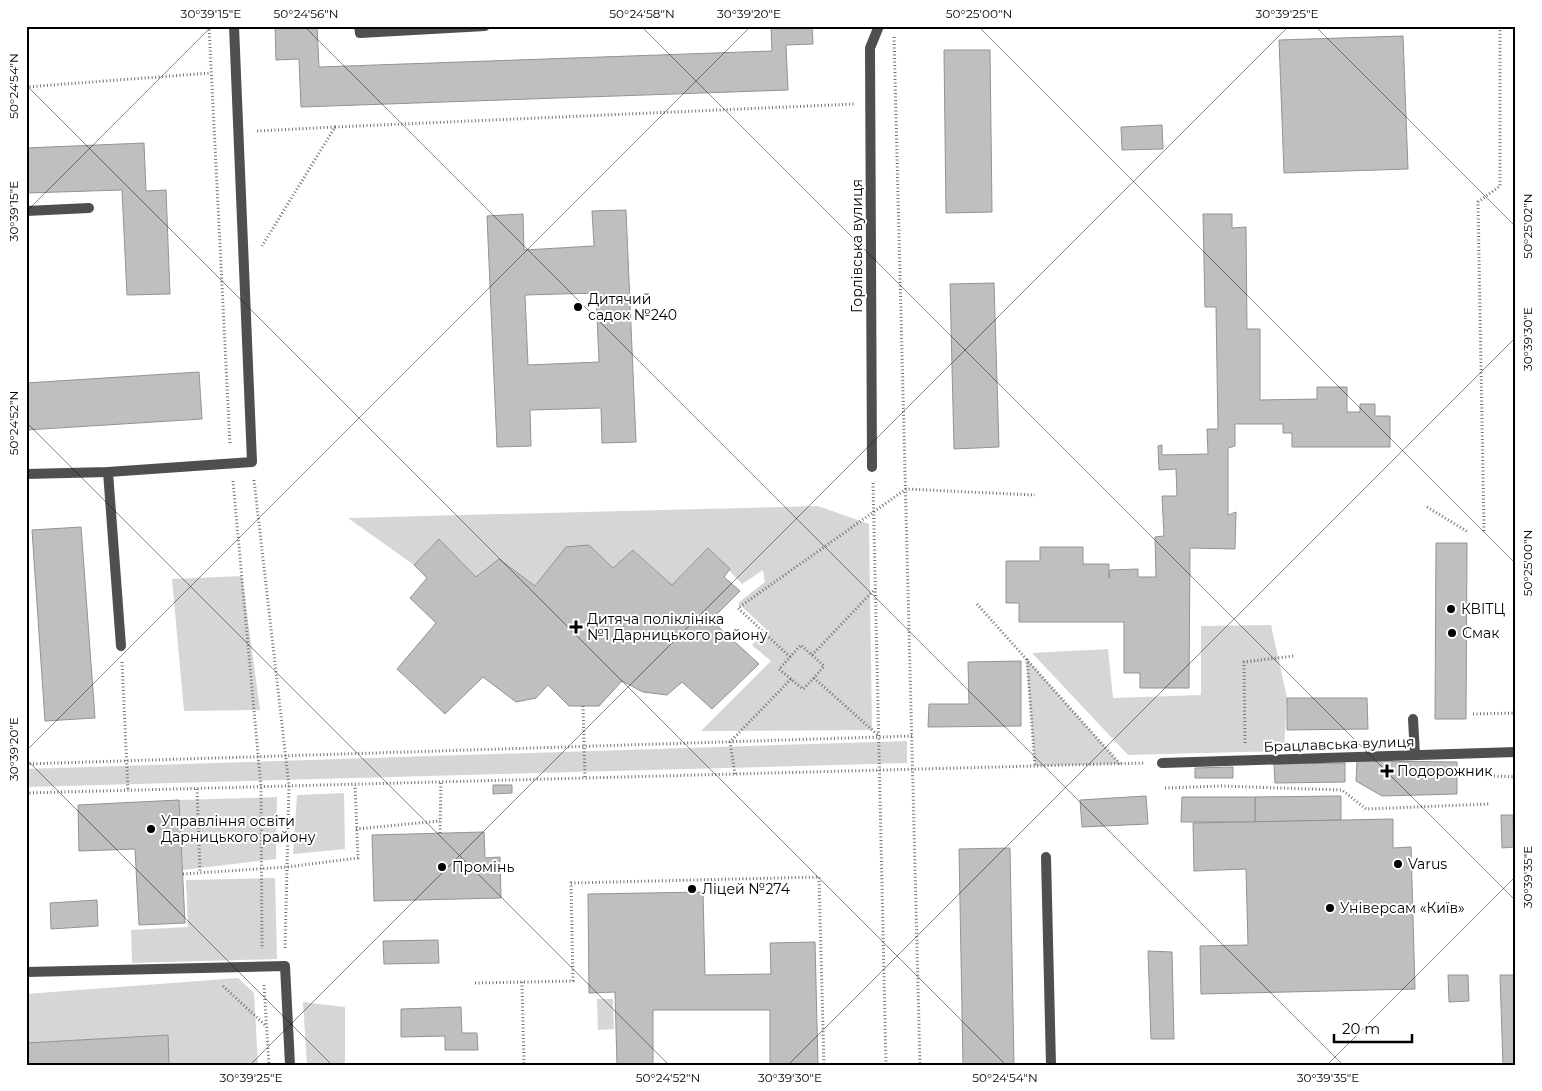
<svg xmlns="http://www.w3.org/2000/svg" width="1542" height="1091" font-family="Montserrat,sans-serif">
<rect width="100%" height="100%" fill="#fff"/>
<g fill="#d6d6d6">
<polygon points="818,506 869,524 872,730 701,731 771,661 752,645 766,629 738,603 765,582 763,570 742,584 708,548 672,585 634,550 613,568 566,548 535,586 499,559 476,577 439,539 414,565 348,518"/>
<polygon points="242,576 260,710 184,711 172,579"/>
<polygon points="1271,625 1287,698 1284,751 1128,755 1032,653 1108,649 1113,698 1201,695 1201,626"/>
<polygon points="1026,658 1120,764 1035,766"/>
<polygon points="907,741 907,763 26,787 26,769"/>
<polygon points="344,793 345,849 293,854 297,795"/>
<polygon points="277,797 276,859 183,870 179,800"/>
<polygon points="275,878 277,959 132,963 131,930 188,927 186,880"/>
<polygon points="238,978 254,993 258,1065 169,1065 167,1035 26,1043 26,994"/>
<polygon points="597,999 613,999 614,1029 598,1030"/>
<polygon points="303,1002 345,1007 345,1065 307,1065"/>
</g>
<g fill="#bfbfbf" stroke="#939393" fill-rule="evenodd">
<polygon points="275,26 317,26 319,67 772,51 771,26 812,26 813,44 786,45 788,90 301,107 299,59 276,60"/>
<polygon points="1403,36 1408,169 1284,173 1279,40"/>
<polygon points="944,50 990,50 992,212 946,213"/>
<polygon points="1162,125 1163,149 1122,150 1121,127"/>
<polygon points="144,143 146,191 166,190 170,294 127,295 122,190 26,193 26,148"/>
<path d="M626 210 636 442 602 443 601 408 530 410 531 446 497 447 487 216 523 214 524 250 594 246 592 211ZM596 293 599 362 528 365 525 295Z"/>
<polygon points="1203,214 1232,214 1232,228 1246,227 1247,329 1260,329 1260,400 1317,399 1317,387 1347,387 1347,412 1360,412 1360,404 1375,404 1375,416 1390,416 1390,447 1292,447 1292,433 1283,433 1283,424 1235,424 1235,446 1228,448 1228,515 1236,512 1235,549 1190,548 1189,688 1140,688 1140,673 1124,673 1124,622 1019,622 1019,603 1006,603 1006,561 1040,561 1040,547 1083,547 1083,564 1109,564 1109,578 1110,570 1138,569 1138,577 1156,577 1155,537 1164,536 1162,496 1177,496 1176,469 1159,470 1158,446 1162,445 1162,455 1208,454 1207,429 1218,429 1216,307 1205,307"/>
<polygon points="994,283 999,447 954,449 950,284"/>
<polygon points="199,372 202,419 26,430 26,383"/>
<polygon points="81,527 95,718 45,721 32,530"/>
<polygon points="439,539 476,577 499,559 535,586 566,547 589,545 613,568 633,550 672,585 708,548 730,569 724,577 740,591 711,620 759,664 712,709 682,682 667,695 643,692 622,681 599,706 569,706 548,685 536,698 516,702 483,677 445,714 397,669 436,623 410,598 427,578 414,565"/>
<polygon points="1436,543 1467,543 1466,719 1435,719"/>
<polygon points="1021,661 1021,726 928,727 929,704 969,704 968,662"/>
<polygon points="1287,698 1367,698 1368,729 1287,730"/>
<polygon points="1357,761 1457,762 1457,794 1382,796 1356,781"/>
<polygon points="1345,763 1345,782 1275,783 1274,764"/>
<polygon points="1233,767 1233,778 1195,778 1195,768"/>
<polygon points="493,785 512,785 512,793 493,794"/>
<polygon points="1146,796 1148,824 1082,827 1080,800"/>
<polygon points="1341,796 1341,820 1255,822 1255,797"/>
<polygon points="1182,797 1255,797 1255,822 1181,822"/>
<polygon points="179,800 185,923 139,925 135,849 79,851 78,805"/>
<polygon points="1501,815 1513,815 1514,847 1502,848"/>
<polygon points="1393,819 1393,848 1411,847 1415,989 1201,994 1200,946 1248,945 1246,869 1194,871 1193,823"/>
<polygon points="484,832 485,858 500,857 501,898 374,901 372,835"/>
<polygon points="1010,848 1014,1065 963,1065 959,849"/>
<polygon points="703,892 705,975 771,974 770,943 815,942 818,1065 770,1065 770,1010 653,1010 653,1065 617,1065 615,992 589,993 588,894"/>
<polygon points="97,900 98,926 51,929 50,903"/>
<polygon points="438,940 439,963 384,964 383,941"/>
<polygon points="1148,951 1172,952 1174,1039 1151,1039"/>
<polygon points="1448,975 1468,975 1469,1001 1449,1002"/>
<polygon points="1500,975 1516,975 1516,1065 1503,1065"/>
<polygon points="461,1007 462,1033 477,1033 478,1050 445,1050 445,1036 401,1037 401,1009"/>
<polygon points="168,1035 169,1065 26,1065 26,1043"/>
</g>
<g fill="none" stroke-linecap="round" stroke-linejoin="round">
<g stroke="#717171" stroke-width="3" stroke-dasharray="1 2.5" stroke-linecap="butt">
<polyline points="209,26 230,445"/>
<polyline points="894,37 920,1065"/>
<polyline points="26,87 211,73"/>
<polyline points="335,127 854,104"/>
<polyline points="257,131 335,127 262,246"/>
<polyline points="254,480 289,786 285,949"/>
<polyline points="233,481 261,787 262,949"/>
<polyline points="873,483 886,1065"/>
<polyline points="1427,507 1468,532"/>
<polyline points="1484,531 1478,202 1500,186 1500,26"/>
<polyline points="977,604 1120,764"/>
<polyline points="812,655 875,589"/>
<polyline points="790,657 738,608 906,489 1035,495"/>
<polyline points="1027,659 1035,766"/>
<polyline points="122,662 128,791"/>
<polyline points="814,678 803,689 779,669 801,645 824,666 814,678 879,736"/>
<polyline points="583,706 585,779"/>
<polyline points="1473,714 1516,713"/>
<polyline points="1245,743 1244,662 1294,656"/>
<polyline points="26,764 912,736"/>
<polyline points="735,774 730,742 791,679"/>
<polyline points="1473,775 1516,777"/>
<polyline points="1165,788 1221,786 1342,790 1366,809 1490,804"/>
<polyline points="197,789 200,872"/>
<polyline points="26,793 1145,763"/>
<polyline points="356,829 440,821"/>
<polyline points="440,833 441,782"/>
<polyline points="183,874 287,867 358,858 355,785"/>
<polyline points="522,982 524,1065"/>
<polyline points="475,983 573,981 571,883 819,877 824,1065"/>
<polyline points="264,985 269,1065"/>
<polyline points="223,986 266,1026"/>
</g>
<g stroke="#4f4f4f" stroke-width="10">
<polyline points="359,26 360,33 485,26"/>
<polyline points="26,211 89,208"/>
<polyline points="108,472 121,646"/>
<polyline points="26,474 108,472 252,462 234,26"/>
<polyline points="1413,719 1415,755"/>
<polyline points="1162,763 1516,752"/>
<polyline points="1046,857 1051,1065"/>
<polyline points="26,972 285,966 290,1065"/>
</g>
<polyline stroke="#4f4f4f" stroke-width="10" points="872,467 870,48 879,26"/>
</g>
<path fill="none" stroke="#000" stroke-width="1" stroke-opacity="0.45" d="M304 26 1343 1065M641 26 1516 901M978 26 1516 564M1315 26 1516 227M26 85 1006 1065M26 212 212 26M26 422 669 1065M26 751 751 26M26 759 332 1065M250 1065 1289 26M788 1065 1516 337M1327 1065 1516 876"/>
<g fill="#000" stroke="#fff" stroke-width="2">
<circle cx="578" cy="307" r="5"/>
<circle cx="1451" cy="609" r="5"/>
<path d="M573.5 619.5h5v5h5v5h-5v5h-5v-5h-5v-5h5z"/>
<circle cx="1452" cy="633" r="5"/>
<path d="M1384.5 763.5h5v5h5v5h-5v5h-5v-5h-5v-5h5z"/>
<circle cx="151" cy="829" r="5"/>
<circle cx="1398" cy="864" r="5"/>
<circle cx="442" cy="867" r="5"/>
<circle cx="692" cy="889" r="5"/>
<circle cx="1330" cy="908" r="5"/>
</g>
<g text-anchor="middle" dominant-baseline="central" stroke-width="4" stroke-linejoin="round" paint-order="stroke">
<g font-size="14" fill="#000" stroke="#fff">
<text transform="translate(857 246) rotate(-90)">Горлівська вулиця</text>
<text transform="translate(1339 744) rotate(-2)">Брацлавська вулиця</text>
</g>
<g font-size="14" fill="#000" stroke="#fff" text-anchor="start">
<text x="588" y="299">Дитячий<tspan x="588" dy="16">садок №240</tspan></text>
<text x="1461" y="609">КВІТЦ</text>
<text x="587" y="619">Дитяча поліклініка<tspan x="587" dy="16">№1 Дарницького району</tspan></text>
<text x="1462" y="633">Смак</text>
<text x="1397" y="771">Подорожник</text>
<text x="161" y="821">Управління освіти<tspan x="161" dy="16">Дарницького району</tspan></text>
<text x="1408" y="864">Varus</text>
<text x="452" y="867">Промінь</text>
<text x="702" y="889">Ліцей №274</text>
<text x="1340" y="908">Універсам «Київ»</text>
</g>
</g>
<rect width="1542" height="1091" fill="none" stroke="#ffffff" stroke-width="55"/>
<path d="M1334 1034v8h78v-8" fill="none" stroke="#000000" stroke-width="2.5"/>
<text x="1342" y="1034" font-size="15" fill="#000000" stroke="#ffffff" stroke-width="4" paint-order="stroke">20 m</text>
<rect x="28" y="28" width="1486" height="1036" fill="none" stroke="#000" stroke-width="2"/>
<g font-size="12" text-anchor="middle" fill="#000">
<text x="211" y="18">30°39'15"E</text>
<text x="306" y="18">50°24'56"N</text>
<text x="642" y="18">50°24'58"N</text>
<text x="749" y="18">30°39'20"E</text>
<text x="979" y="18">50°25'00"N</text>
<text x="1287" y="18">30°39'25"E</text>
<text transform="translate(14 86) rotate(-90)" y="4">50°24'54"N</text>
<text transform="translate(14 211) rotate(-90)" y="4">30°39'15"E</text>
<text transform="translate(1528 226) rotate(-90)" y="4">50°25'02"N</text>
<text transform="translate(1528 339) rotate(-90)" y="4">30°39'30"E</text>
<text transform="translate(14 423) rotate(-90)" y="4">50°24'52"N</text>
<text transform="translate(1528 563) rotate(-90)" y="4">50°25'00"N</text>
<text transform="translate(14 749) rotate(-90)" y="4">30°39'20"E</text>
<text transform="translate(1528 877) rotate(-90)" y="4">30°39'35"E</text>
<text x="251" y="1082">30°39'25"E</text>
<text x="668" y="1082">50°24'52"N</text>
<text x="790" y="1082">30°39'30"E</text>
<text x="1005" y="1082">50°24'54"N</text>
<text x="1328" y="1082">30°39'35"E</text>
</g>
</svg>
